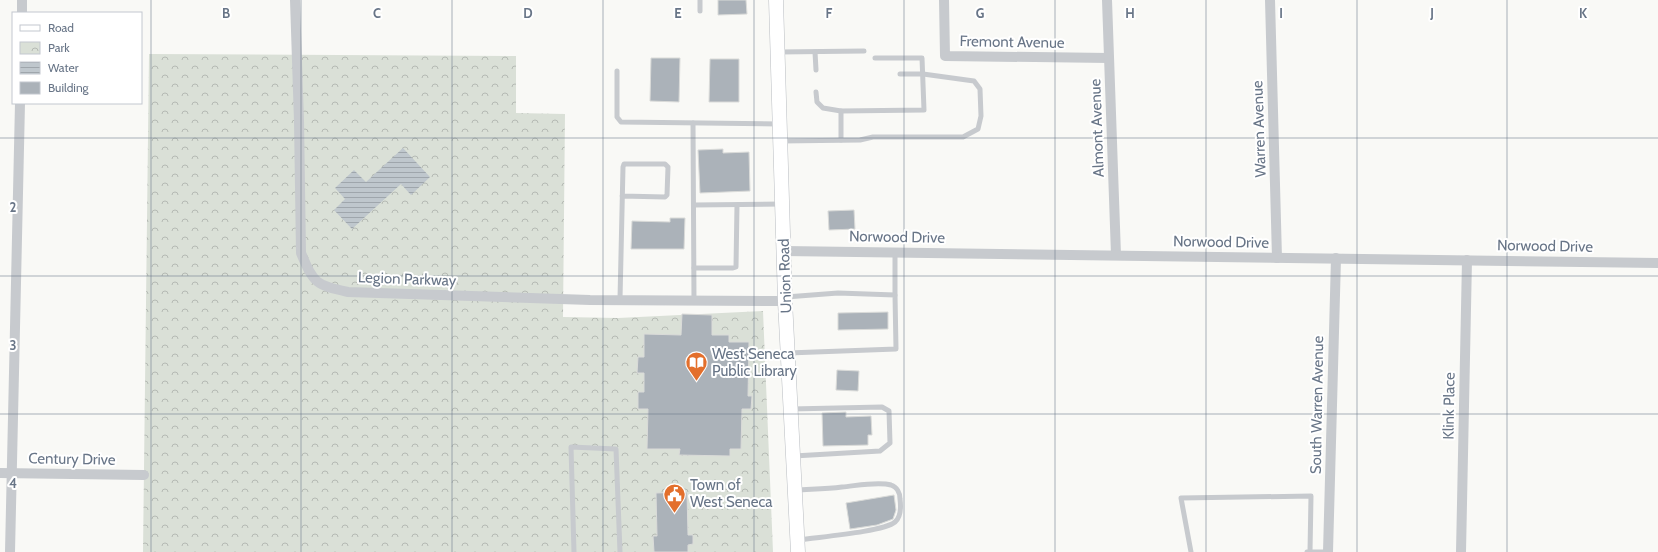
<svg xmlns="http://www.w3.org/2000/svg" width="1658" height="552" font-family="Cabin,sans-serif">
<defs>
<pattern id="park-crowns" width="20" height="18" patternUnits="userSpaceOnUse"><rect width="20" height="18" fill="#dae0d7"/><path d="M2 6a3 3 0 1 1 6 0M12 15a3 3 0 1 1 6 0" fill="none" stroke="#b5bab4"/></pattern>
<pattern id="water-rules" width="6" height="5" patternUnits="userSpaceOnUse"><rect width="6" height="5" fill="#bfc7cd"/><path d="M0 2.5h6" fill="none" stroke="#9fa6ac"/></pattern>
</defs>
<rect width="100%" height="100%" fill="#f9f9f6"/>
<polygon fill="url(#park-crowns)" points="149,54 516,56 516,113 565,114 563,317 618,318 763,311 773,552 143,552"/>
<polygon fill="url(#water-rules)" points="403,148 430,177 411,195 401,184 352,229 334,210 345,199 335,188 354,170 366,182"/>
<g fill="#abb2b9" stroke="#dadbd9">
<polygon points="718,0 746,0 747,14 718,15"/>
<polygon points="651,58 680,58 679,102 650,101"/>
<polygon points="710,59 739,59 739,102 709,102"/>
<polygon points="723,149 723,153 749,152 750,191 700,193 698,150"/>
<polygon points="854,210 855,229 829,230 828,211"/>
<polygon points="670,218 685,218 684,249 631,249 632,221 670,222"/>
<polygon points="888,312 888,329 838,330 838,313"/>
<polygon points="682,314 712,315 712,335 729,335 729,342 749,342 748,396 752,396 751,409 742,409 741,449 730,449 730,456 679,455 680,449 647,449 648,409 638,409 638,392 644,392 644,373 637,373 638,357 644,357 644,334 681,335"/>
<polygon points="837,370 859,371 858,391 836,390"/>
<polygon points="846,412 846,417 871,416 872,435 868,435 868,445 823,446 822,413"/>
<polygon points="687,492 688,535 693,535 693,544 688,545 688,552 654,552 653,536 657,536 656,493"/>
<polygon points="894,495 896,510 893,519 877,525 850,529 846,503"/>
</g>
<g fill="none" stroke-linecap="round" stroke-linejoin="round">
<defs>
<polyline id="secondary" points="776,0 785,301 798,552"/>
</defs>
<use href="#secondary" stroke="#b9bdc2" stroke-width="15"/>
<g stroke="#c7cace" stroke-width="5">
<polyline points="700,0 700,11"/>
<polyline points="779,52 864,51"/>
<polyline points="815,52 816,70"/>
<polyline points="617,71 617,117 621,122 779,124"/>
<polyline points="816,92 817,102 823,108 841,111 924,110 922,58 875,58"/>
<polyline points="841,111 841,140"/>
<polyline points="693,123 694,300"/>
<polyline points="781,141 860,140 873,137 963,137 978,129 981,116 980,89 974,81 923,74 900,74"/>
<polyline points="694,205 782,204"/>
<polyline points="895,252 895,295"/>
<polyline points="694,268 733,268 736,267 737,205"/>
<polyline points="786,297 838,293 895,295 896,349 788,353"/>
<polyline points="620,299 623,167 624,164 665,164 668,167 667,195 665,197 622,196"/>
<polyline points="791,409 882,407 889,411 890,443 880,451 794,456"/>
<path d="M796 490C811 489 826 489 842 487 855 486 878 481 891 485 897 487 900 493 900 499 901 507 901 517 895 522 883 532 817 537 799 540"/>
<polyline points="574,552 571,447 616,449 620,552"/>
<polyline points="1191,552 1181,498 1311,496 1310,552"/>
<polyline points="1307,552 1328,552"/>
</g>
<g stroke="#c7cace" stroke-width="10">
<path d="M295 0 299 121 301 253C314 284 316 285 348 292L590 300 785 301"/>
<polyline points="944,0 945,56 1109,58"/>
<polyline points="1107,0 1116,255"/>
<polyline points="1270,0 1277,258"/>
<polyline points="22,13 22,0"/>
<polyline points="784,251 1658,263"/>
<polyline points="0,473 144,475"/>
<polyline points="10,552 20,103"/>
<polyline points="1328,552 1336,258"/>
<polyline points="1461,552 1467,260"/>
</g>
<use href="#secondary" stroke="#fff" stroke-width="14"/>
</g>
<path fill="none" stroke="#687587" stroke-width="1" stroke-opacity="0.55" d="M151 0V552M301 0V552M452 0V552M603 0V552M754 0V552M904 0V552M1055 0V552M1206 0V552M1357 0V552M1507 0V552M0 138H1658M0 276H1658M0 414H1658"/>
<defs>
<symbol id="library-pin" viewBox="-11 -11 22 30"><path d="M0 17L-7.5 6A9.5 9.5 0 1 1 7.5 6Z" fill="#e36f2c" stroke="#fff"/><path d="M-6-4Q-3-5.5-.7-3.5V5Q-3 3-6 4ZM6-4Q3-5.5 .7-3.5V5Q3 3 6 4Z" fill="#fff"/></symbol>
<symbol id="civic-pin" viewBox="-11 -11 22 30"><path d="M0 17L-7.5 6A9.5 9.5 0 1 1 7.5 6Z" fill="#e36f2c" stroke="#fff"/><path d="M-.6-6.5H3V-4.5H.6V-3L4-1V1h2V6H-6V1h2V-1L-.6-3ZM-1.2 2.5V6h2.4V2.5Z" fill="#fff"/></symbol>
</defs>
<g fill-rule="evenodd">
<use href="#library-pin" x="684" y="350" width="25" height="34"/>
<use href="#civic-pin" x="662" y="482" width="25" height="34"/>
</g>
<g text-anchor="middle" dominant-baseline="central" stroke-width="4" stroke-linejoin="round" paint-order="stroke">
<g font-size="15" fill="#687587" stroke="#fff">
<text transform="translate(1012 42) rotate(1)">Fremont Avenue</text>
<text transform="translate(1097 128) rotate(-92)">Almont Avenue</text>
<text transform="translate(1259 129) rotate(-92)">Warren Avenue</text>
<text transform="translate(897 237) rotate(1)">Norwood Drive</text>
<text transform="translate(1221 242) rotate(1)">Norwood Drive</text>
<text transform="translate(1545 246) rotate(1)">Norwood Drive</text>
<text transform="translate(785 276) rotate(-92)">Union Road</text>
<text transform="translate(407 279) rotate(2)">Legion Parkway</text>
<text transform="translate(1317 405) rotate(-89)">South Warren Avenue</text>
<text transform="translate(1449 406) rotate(-89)">Klink Place</text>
<text transform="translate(72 459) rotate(1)">Century Drive</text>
</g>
<g font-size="15" fill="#687587" stroke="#fff" text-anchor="start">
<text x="712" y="354">West Seneca<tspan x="712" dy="17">Public Library</tspan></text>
<text x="690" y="485">Town of<tspan x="690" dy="17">West Seneca</tspan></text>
</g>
</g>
<g font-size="13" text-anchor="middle" font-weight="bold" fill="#687587" stroke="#fff" stroke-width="4" stroke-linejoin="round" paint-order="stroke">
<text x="226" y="18">B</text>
<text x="377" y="18">C</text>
<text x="528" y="18">D</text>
<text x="678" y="18">E</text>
<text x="829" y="18">F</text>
<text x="980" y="18">G</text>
<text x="1130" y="18">H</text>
<text x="1281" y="18">I</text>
<text x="1432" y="18">J</text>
<text x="1583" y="18">K</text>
<text x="13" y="212">2</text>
<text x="13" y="350">3</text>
<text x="13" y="488">4</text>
</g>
<rect x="12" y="12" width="130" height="92" fill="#ffffff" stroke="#c3c8cf"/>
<rect x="20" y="25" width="20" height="6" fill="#ffffff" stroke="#c3c8cf"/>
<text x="48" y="32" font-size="12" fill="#687587">Road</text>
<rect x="20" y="42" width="20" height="12" fill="url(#park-crowns)" stroke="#c3c8cf"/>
<text x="48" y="52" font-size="12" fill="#687587">Park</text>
<rect x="20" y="62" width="20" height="12" fill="url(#water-rules)" stroke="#c3c8cf"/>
<text x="48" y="72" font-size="12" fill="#687587">Water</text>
<rect x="20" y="82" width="20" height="12" fill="#abb2b9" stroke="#c3c8cf"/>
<text x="48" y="92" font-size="12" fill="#687587">Building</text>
</svg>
